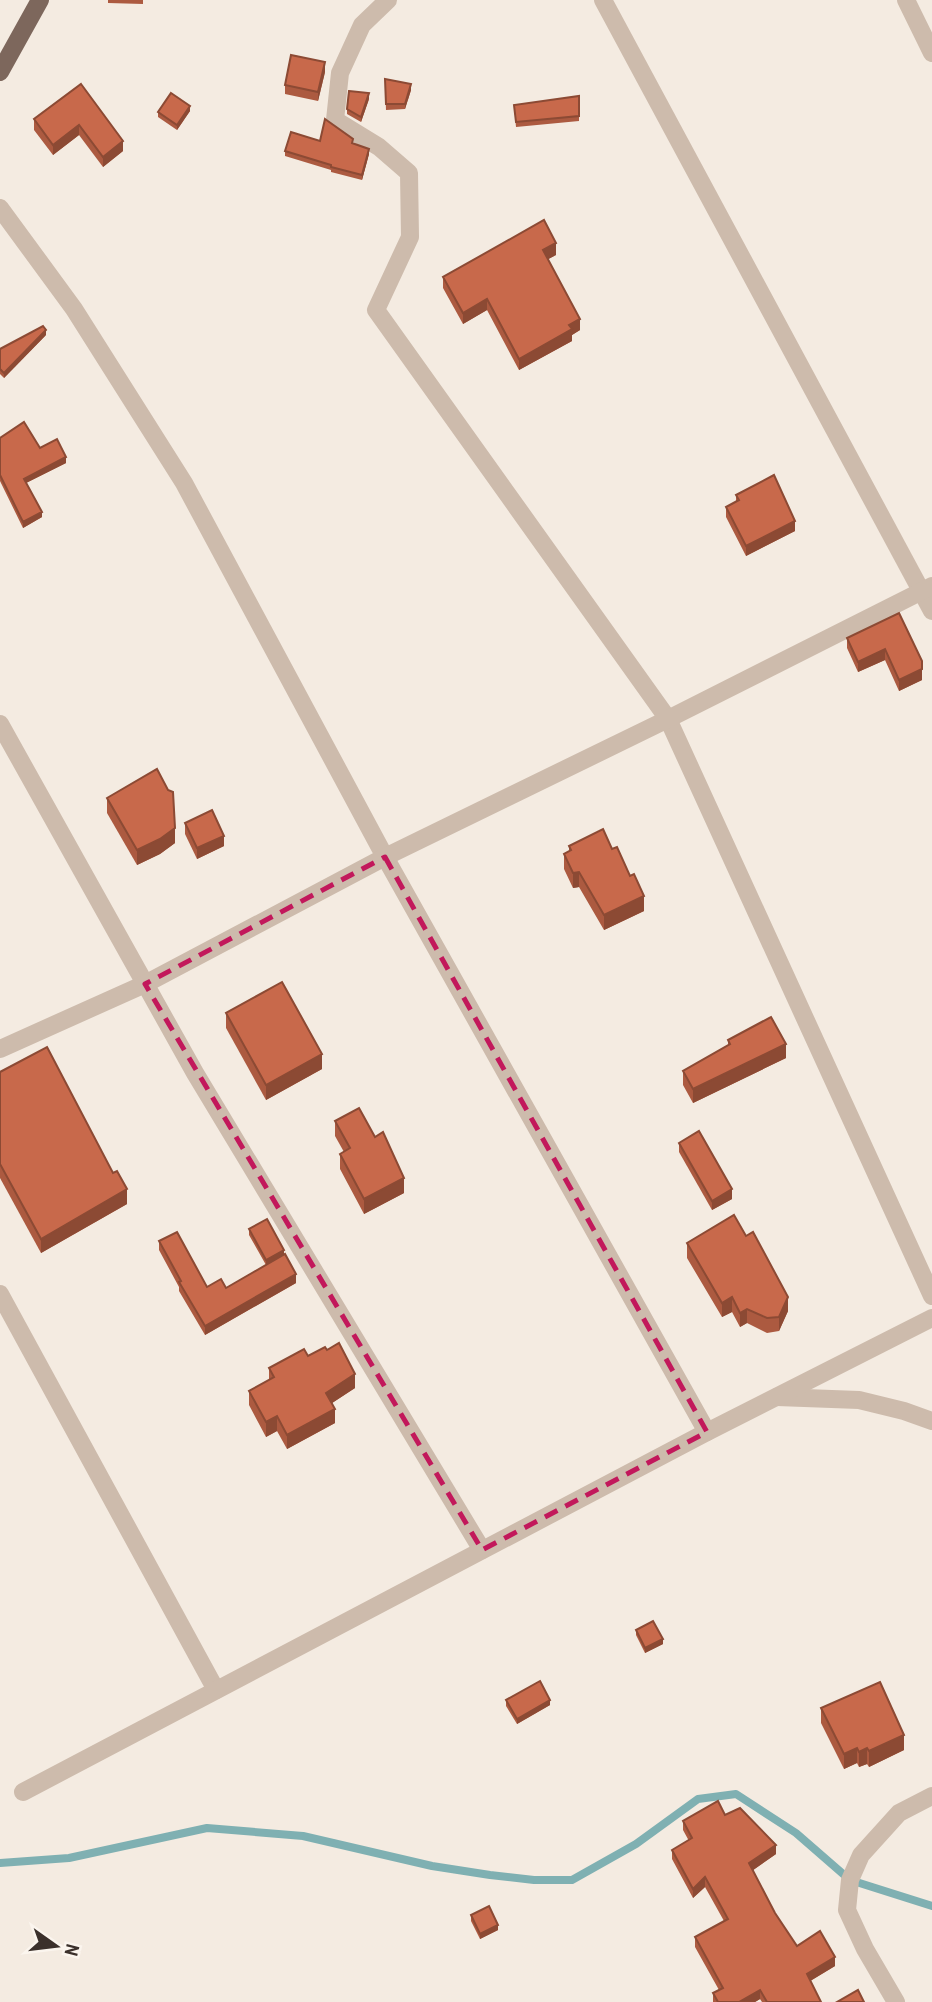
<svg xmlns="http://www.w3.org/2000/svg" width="932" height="2002" font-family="'Archivo Narrow',sans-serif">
<rect width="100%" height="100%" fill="#f4ebe1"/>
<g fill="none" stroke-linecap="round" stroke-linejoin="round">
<polyline stroke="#7fb0b2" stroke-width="8" points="0,1863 69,1858 207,1828 303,1836 432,1866 490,1875 534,1880 572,1880 636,1844 698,1799 736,1794 796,1833 850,1880 932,1906"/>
<g stroke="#cdbbac" stroke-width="18">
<polyline points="388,0 362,25 340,73 335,120 379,147 409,173 410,237 376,310 668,719 932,1296"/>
<polyline points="603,0 932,611"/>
<polyline points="906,0 932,53"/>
<polyline points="0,208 74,309 184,483 385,857 707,1432"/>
<polyline points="0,724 195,1073 482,1550"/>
<polyline points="0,1049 145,984 385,857 668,719 932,586"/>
<polyline points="0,1294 216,1690"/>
<polyline points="777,1397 859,1400 904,1411 932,1421"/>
<polyline points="23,1792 707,1432 932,1318"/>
<polyline points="896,2002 865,1949 847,1910 850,1880 861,1855 899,1813 932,1796"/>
</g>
<polyline stroke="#7d675c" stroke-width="18" points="0,72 40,0"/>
</g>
<g fill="#ac5a40">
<polygon points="108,0 143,0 143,4 108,3"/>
<polygon points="325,72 318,101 285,94 285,85"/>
<polygon points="385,79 411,90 405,109 386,110"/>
<polygon points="81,84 123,151 103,167 79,135 53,155 34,130 34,119"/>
<polygon points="579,96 579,121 516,127 514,105"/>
<polygon points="369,99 361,122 347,114 347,109"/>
<polygon points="190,111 177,130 158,117 158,112"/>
<polygon points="320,141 353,144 369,154 362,180 331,172 331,170 285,156 285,151"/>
<polygon points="556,255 548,259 580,330 572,335 572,341 519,370 487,310 463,324 443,288 443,277"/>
<polygon points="46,335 4,378 0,374 0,349"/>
<polygon points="0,438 40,448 66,463 26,483 42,517 23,528 0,481"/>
<polygon points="736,495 795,531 746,556 726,517 726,507 736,502"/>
<polygon points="899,613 922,680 899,691 885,660 858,672 847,648 847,638"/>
<polygon points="107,798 175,843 160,854 137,865 107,813"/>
<polygon points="185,823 224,846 197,859 185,834"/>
<polygon points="569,846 612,849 630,876 644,911 604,930 579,887 573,888 564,869 564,854 569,852"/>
<polygon points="226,1013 322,1069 266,1100 226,1028"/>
<polygon points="728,1040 786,1058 693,1103 683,1085 683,1071 728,1045"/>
<polygon points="0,1072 113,1173 127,1204 41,1253 0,1178"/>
<polygon points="335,1121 404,1193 364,1214 340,1169 340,1154 344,1152 335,1136"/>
<polygon points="679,1143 732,1199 712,1210 679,1152"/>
<polygon points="249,1229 284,1255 296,1283 205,1335 179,1291 179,1287 159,1250 159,1241 207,1287 226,1288 266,1265 249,1235"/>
<polygon points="687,1243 788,1311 779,1331 767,1333 747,1323 740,1327 732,1312 722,1317 687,1258"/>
<polygon points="327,1350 355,1388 332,1403 335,1423 287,1449 277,1431 266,1437 249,1405 249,1391 269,1380 269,1368"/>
<polygon points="636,1630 663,1644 645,1653 636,1635"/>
<polygon points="506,1700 550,1705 517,1724 506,1706"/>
<polygon points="821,1708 904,1750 869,1767 867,1764 859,1767 857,1763 844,1769 821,1723"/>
<polygon points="725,1815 776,1854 753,1870 775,1913 797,1946 835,1966 810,1981 821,2002 762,2002 760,1999 755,2002 713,2002 713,1993 719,1990 695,1947 695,1937 724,1921 705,1887 693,1898 672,1859 672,1850 689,1841 683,1830 683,1821"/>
<polygon points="471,1915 498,1930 480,1939 471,1921"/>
</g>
<g fill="#8c4a34">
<polygon points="325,62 325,72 318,101 318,92"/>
<polygon points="411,84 411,90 405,109 405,104"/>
<polygon points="369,93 369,99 361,122 361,117"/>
<polygon points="190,106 190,111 177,130 177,125"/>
<polygon points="79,125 79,135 53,155 53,145"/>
<polygon points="123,141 123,151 103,167 103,157"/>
<polygon points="369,149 369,154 362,180 362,175"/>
<polygon points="556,243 556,255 543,262 543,250"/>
<polygon points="487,299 487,310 463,324 463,313"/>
<polygon points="580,319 580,330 572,335 572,341 519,370 519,359 569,325"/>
<polygon points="46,330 46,335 4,378 4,373"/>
<polygon points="66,457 66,463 24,484 24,479"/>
<polygon points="42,512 42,517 23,528 23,522"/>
<polygon points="795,521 795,531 746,556 746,546"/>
<polygon points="885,649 885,660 858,672 858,662"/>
<polygon points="922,669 922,680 899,691 899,680"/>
<polygon points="175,828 175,843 160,854 137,865 137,850"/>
<polygon points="224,836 224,846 197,859 197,848"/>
<polygon points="579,872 579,887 573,888 573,873"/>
<polygon points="644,896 644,911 604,930 604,915"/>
<polygon points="786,1044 786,1058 693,1103 693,1089"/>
<polygon points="322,1054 322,1069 266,1100 266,1085"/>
<polygon points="404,1178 404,1193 364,1214 364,1199"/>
<polygon points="127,1189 127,1204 41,1253 41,1239"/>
<polygon points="732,1189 732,1199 712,1210 712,1201"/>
<polygon points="284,1250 284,1255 266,1265 266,1260"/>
<polygon points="296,1274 296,1283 205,1335 205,1326"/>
<polygon points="732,1297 732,1312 722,1317 722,1303"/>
<polygon points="788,1297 788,1311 779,1331 779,1317"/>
<polygon points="747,1309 747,1323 740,1327 740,1313"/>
<polygon points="355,1374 355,1388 326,1407 326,1393"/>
<polygon points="335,1409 335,1423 287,1449 287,1435"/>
<polygon points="277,1416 277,1431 266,1437 266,1422"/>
<polygon points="663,1639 663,1644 645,1653 645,1648"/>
<polygon points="550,1700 550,1705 517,1724 517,1719"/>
<polygon points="904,1735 904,1750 869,1767 869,1751"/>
<polygon points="857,1748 857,1763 844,1769 844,1754"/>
<polygon points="867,1748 867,1764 859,1767 859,1752"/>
<polygon points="776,1845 776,1854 749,1873 749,1863"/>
<polygon points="705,1877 705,1887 693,1898 693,1889"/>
<polygon points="498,1925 498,1930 480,1939 480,1934"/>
<polygon points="835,1957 835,1966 807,1983 807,1974"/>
<polygon points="760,1990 760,1999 755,2002 739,2002"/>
</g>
<g fill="#c8694b" stroke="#8c4a34" stroke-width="2">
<polygon points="291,55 325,62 318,92 285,85"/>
<polygon points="385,79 411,84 405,104 386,104"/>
<polygon points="81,84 123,141 103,157 79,125 53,145 34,119"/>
<polygon points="349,91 369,93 361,117 347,109"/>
<polygon points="171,93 190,106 177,125 158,112"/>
<polygon points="579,96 579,116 516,122 514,105"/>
<polygon points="325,119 353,139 352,143 369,149 362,175 331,167 331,165 285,151 291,132 320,141"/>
<polygon points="544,220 556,243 543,250 580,319 569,325 572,329 519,359 487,299 463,313 443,277"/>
<polygon points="43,326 46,330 4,373 0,369 0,349"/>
<polygon points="24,422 40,448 57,439 66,457 24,479 42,512 23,522 0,475 0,438"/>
<polygon points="774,475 795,521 746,546 726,507 739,500 736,495"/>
<polygon points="899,613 922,661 922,669 899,680 885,649 858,662 847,638"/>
<polygon points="157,769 168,790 173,792 175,828 160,839 137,850 107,798"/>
<polygon points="212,810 224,836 197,848 185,823"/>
<polygon points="603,829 612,849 617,847 630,876 634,874 644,896 604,915 579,872 573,873 564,854 571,850 569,846"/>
<polygon points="282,982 322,1054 266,1085 226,1013"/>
<polygon points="771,1017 786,1044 693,1089 683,1071 730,1044 728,1040"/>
<polygon points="47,1047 113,1173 117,1171 127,1189 41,1239 0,1164 0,1072"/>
<polygon points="359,1108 375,1137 383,1132 404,1178 364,1199 340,1154 350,1148 335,1121"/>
<polygon points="699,1131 732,1189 712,1201 679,1143"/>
<polygon points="734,1215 746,1236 753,1232 788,1297 779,1317 767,1318 747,1309 740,1313 732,1297 722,1303 687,1243"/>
<polygon points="267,1219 284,1250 266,1260 249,1229"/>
<polygon points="177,1232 207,1287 221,1279 226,1288 285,1254 296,1274 205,1326 179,1282 181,1281 159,1241"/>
<polygon points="339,1343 355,1374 326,1393 335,1409 287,1435 277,1416 266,1422 249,1391 274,1377 269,1368 304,1349 308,1356 325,1347 327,1350"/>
<polygon points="653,1621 663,1639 645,1648 636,1630"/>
<polygon points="540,1681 550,1700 517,1719 506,1700"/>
<polygon points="880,1682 904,1735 869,1751 867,1748 859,1752 857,1748 844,1754 821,1708"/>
<polygon points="718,1801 725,1815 740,1808 776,1845 749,1863 775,1913 797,1946 820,1931 835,1957 807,1974 821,2002 767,2002 760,1990 739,2002 718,2002 713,1993 723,1988 695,1937 728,1919 705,1877 693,1889 672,1850 692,1838 683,1821"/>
<polygon points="489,1906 498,1925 480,1934 471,1915"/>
<polygon points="858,1990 864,2002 837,2002"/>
</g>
<path fill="none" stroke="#c2185b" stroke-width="5" stroke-dasharray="14 9" stroke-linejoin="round" d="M385 857 707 1432 482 1550 145 984Z"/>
<g transform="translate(56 1946) rotate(104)" stroke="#fbf5ee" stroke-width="5" paint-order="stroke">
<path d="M0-5L12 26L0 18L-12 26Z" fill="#3b302b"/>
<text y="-10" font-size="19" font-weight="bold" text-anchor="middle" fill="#3b302b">N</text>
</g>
</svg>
